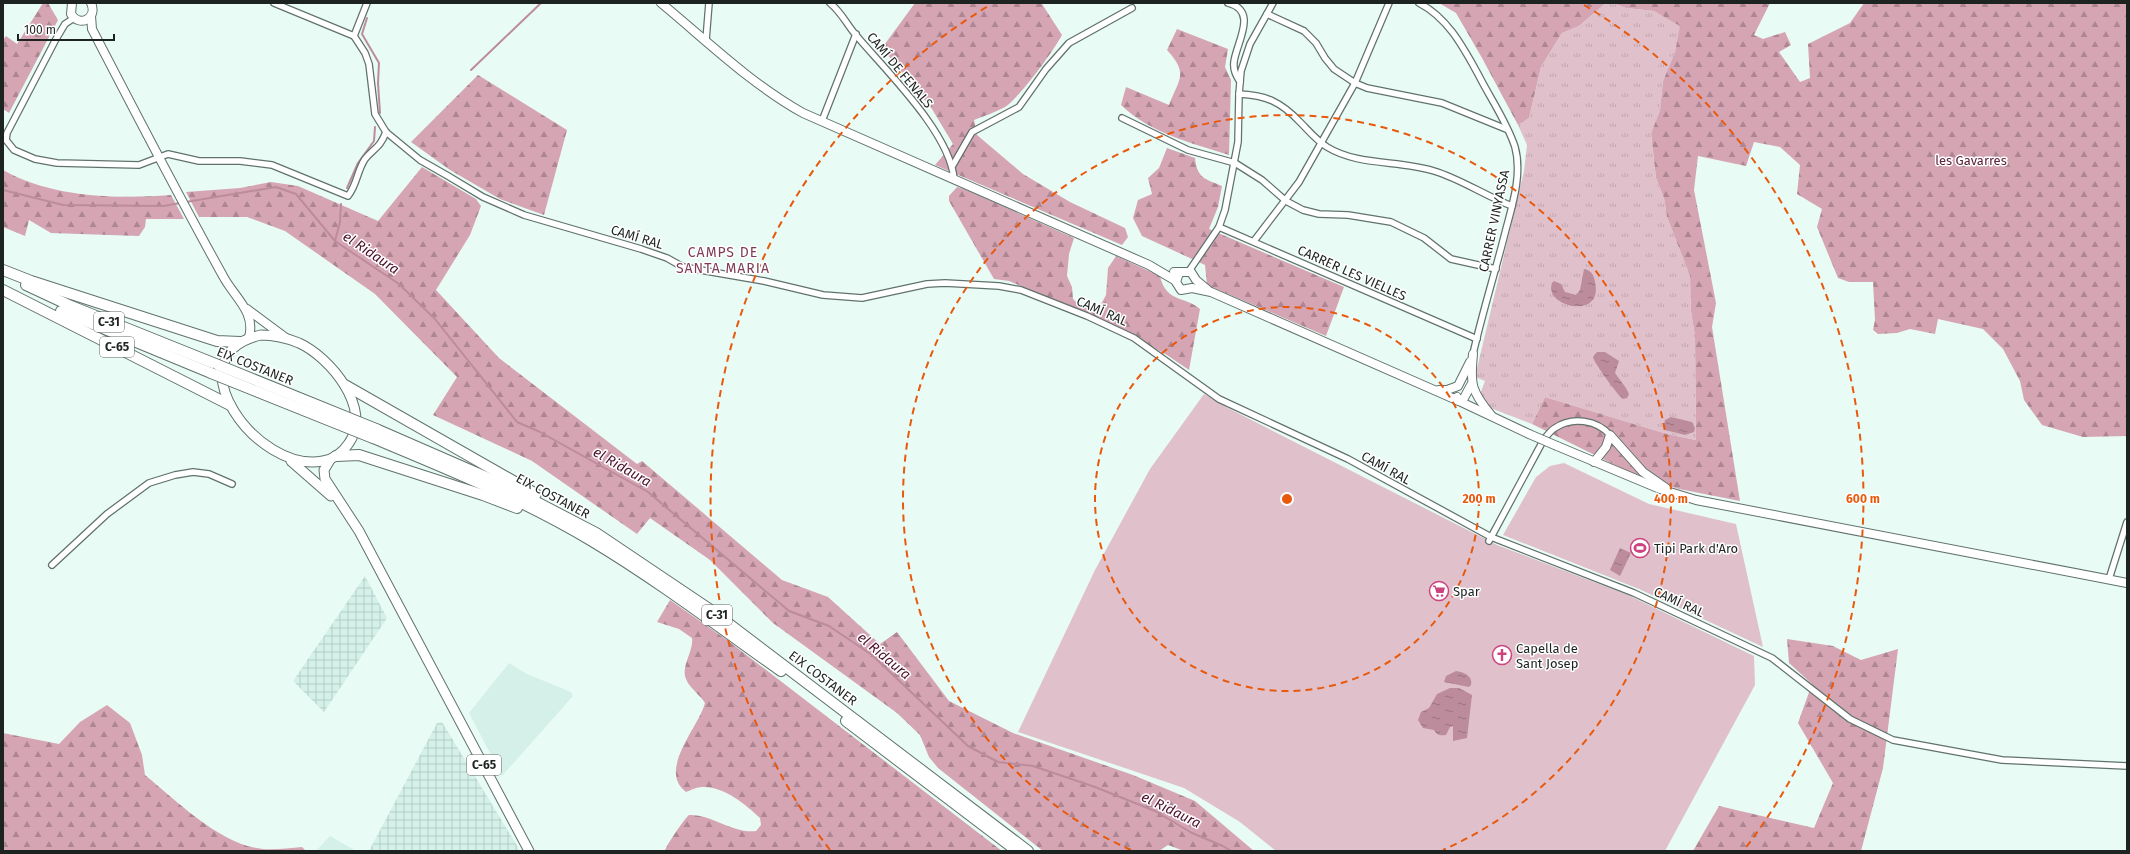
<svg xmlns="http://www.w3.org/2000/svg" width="2130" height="854" font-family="'Fira Sans',sans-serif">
<defs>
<pattern id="industrial-grid" width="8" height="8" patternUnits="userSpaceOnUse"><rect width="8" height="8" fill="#d4f0e8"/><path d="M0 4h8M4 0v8" fill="none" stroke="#b5cec7"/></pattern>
<pattern id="grass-tufts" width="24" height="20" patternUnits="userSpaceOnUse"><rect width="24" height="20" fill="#e0c1cb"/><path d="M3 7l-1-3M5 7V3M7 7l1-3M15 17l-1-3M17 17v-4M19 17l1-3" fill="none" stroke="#c0a6ae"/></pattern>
<pattern id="forest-firs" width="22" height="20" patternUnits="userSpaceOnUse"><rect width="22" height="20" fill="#d6a5b4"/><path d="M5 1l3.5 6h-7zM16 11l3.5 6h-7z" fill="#ad8692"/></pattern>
<pattern id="water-ripples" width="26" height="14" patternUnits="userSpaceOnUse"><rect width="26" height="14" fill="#bc8c9c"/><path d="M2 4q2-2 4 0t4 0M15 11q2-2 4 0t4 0" fill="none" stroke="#98727f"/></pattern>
</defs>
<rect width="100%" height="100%" fill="#e8fbf5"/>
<g fill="#d4f0e8">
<polygon points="509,663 527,674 571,692 573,696 502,776 469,713"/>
<polygon points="330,836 356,851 316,851"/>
</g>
<g fill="url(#industrial-grid)">
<polygon points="365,576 387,618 324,712 293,681"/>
<polygon points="442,722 519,849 515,851 369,851 437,723"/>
</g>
<polygon fill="url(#grass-tufts)" points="1606,3 1612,3 1626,8 1654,11 1681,25 1675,52 1663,81 1660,110 1651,135 1656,178 1664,198 1667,217 1690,276 1691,311 1695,336 1696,440 1667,434 1545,397 1532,424 1488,407 1480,394 1485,381 1475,377 1524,171 1527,145 1518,125 1529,118 1541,67 1562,33 1579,26"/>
<g fill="url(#forest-firs)">
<polygon points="43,3 48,3 58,20 9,113 3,109 3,40 6,36 17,44"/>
<path d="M915 3 1042 4 1062 35C1053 52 1020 97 1005 107 996 112 984 116 974 120L977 135 1023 174 1070 202 1125 228 1128 237 1122 245 935 165 953 144 932 109 882 48Z"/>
<polygon points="1439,3 1606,3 1579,26 1562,33 1541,67 1529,118 1518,125 1482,58 1456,13"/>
<polygon points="1612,3 1770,3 1754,35 1763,39 1785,32 1791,45 1779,52 1800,82 1810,78 1808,44 1850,23 1864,3 2127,3 2127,436 2083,437 2042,425 2024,400 2020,381 2003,349 1983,329 1938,319 1935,334 1910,329 1897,333 1878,334 1873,330 1875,320 1873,282 1849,282 1838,278 1817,227 1822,209 1797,194 1800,165 1780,147 1754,142 1746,166 1698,156 1694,190 1716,303 1712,327 1740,501 1679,489 1633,474 1532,424 1545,397 1667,434 1696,440 1695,336 1691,311 1690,276 1667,217 1664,198 1656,178 1651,134 1660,110 1663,81 1675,52 1680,26 1654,11 1626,8"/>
<path d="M1177 29 1228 49 1225 67 1231 80 1229 155C1191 143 1150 133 1121 105L1126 87 1169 105C1179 79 1189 74 1167 50Z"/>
<polygon points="478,75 567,130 544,215 500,199 450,170 411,142"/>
<path d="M1167 148 1195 158C1197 178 1205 179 1222 186L1218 207 1209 229 1344 287 1326 336 1207 285 1205 265 1142 236 1133 218 1138 200 1152 194 1148 178 1159 168Z"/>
<polygon points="422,167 476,199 481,206 470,235 436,290 499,358 637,464 642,461 782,580 828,597 880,644 897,632 949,701 1013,733 1133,775 1195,801 1254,851 1184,851 1168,845 1159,851 1043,851 938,768 929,757 920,735 897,713 773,623 710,560 650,518 637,534 532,461 433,415 457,377 375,294 285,231 247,217 199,217 186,192 240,188 271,182 298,186 378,221"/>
<path d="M3 170C53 198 116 199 171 195L184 219H146L145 227 139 236 51 233 29 220 25 236 3 227Z"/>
<path d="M957 187 964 189 1074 238 1069 254 1067 276 1072 287 1073 299 1077 303 1091 308H1099L1106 295 1108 268 1116 256 1160 276C1166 303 1186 296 1200 309L1189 370 1167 355 1110 324 1009 281 994 279 949 201V196Z"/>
<path d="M670 600 727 640 1002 851H665C665 847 685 818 689 815 712 814 733 834 756 831L761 825 760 818C745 804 724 786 702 787 697 787 691 790 686 792 657 770 699 727 705 703 700 695 691 689 687 681 679 668 694 652 692 638L679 629 657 622Z"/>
<polygon points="1787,639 1833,646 1861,660 1898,649 1883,768 1861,851 1693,851 1719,806 1814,828 1833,783 1798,723 1812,684 1789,663"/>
<path d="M107 705 130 723 142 755 145 775C177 801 220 845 263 849 275 850 289 848 302 847L306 851H3V733L59 744 80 722Z"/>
</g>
<g fill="#e0c1cb">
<polygon points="1658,32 1673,40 1656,70 1641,61"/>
<polygon points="1204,394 1226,407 1497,545 1628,595 1754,656 1755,685 1665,851 1276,851 1240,822 1184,788 1018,732 1095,570 1150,469"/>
<polygon points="1564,463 1649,504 1736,524 1763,647 1639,589 1503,535 1536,477 1550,466"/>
</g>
<g fill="url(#water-ripples)">
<path d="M1584 269C1591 270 1594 275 1595 282 1604 321 1543 307 1552 283L1554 281 1561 284 1565 292 1576 295 1580 290Z"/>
<path d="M1597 352H1605L1619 361 1615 373 1626 388 1629 394 1627 398 1623 399C1619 397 1594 363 1593 357Z"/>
<polygon points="1671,417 1692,422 1695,428 1694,432 1685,435 1665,430 1664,425 1665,420"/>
<polygon points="1620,548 1631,553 1620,576 1610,570"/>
<path d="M1456 671C1464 672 1473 676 1471 685L1469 687 1444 682 1446 676Z"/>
<path d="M1450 688H1459L1472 695 1467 738 1453 741V726L1450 727 1446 735C1440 736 1437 735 1434 730L1423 728 1418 720 1421 712 1429 708 1437 694Z"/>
</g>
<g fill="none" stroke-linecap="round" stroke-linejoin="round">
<g stroke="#bc8c9c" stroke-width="2">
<polyline points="367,18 362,34 379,63 378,83 380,113"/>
<polyline points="471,70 541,3"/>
<polyline points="347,188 358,163 374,141 375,127"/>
<polyline points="3,190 63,205 164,206 180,203"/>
<polyline points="186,202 276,187 296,194 335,241 399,284 435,319 517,422 538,431 648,492 789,611 829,626 872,655 968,746 998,762 1033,766 1095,787 1155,811 1192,833 1223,846 1231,851"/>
<polyline points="335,241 340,222 341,204"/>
</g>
<defs>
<g id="street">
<polyline points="274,3 354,36"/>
<polyline points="367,3 354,36 365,53 369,64 375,114 386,132 420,160 448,176 483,197 524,215 641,249 667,258 683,267 764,281 823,295 862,298 927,284 945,283 999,286 1021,290 1087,316 1134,338 1219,399 1348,459 1491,537 1634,593 1772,658 1850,719 1893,740 2002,760 2127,766"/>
<path d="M830 3C841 12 846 23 855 34 885 70 950 132 954 179"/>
<path d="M1228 3C1259 11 1236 43 1234 62 1233 70 1236 75 1240 82"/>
<path d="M1419 3C1448 18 1463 47 1478 74 1490 98 1507 122 1515 147 1523 176 1511 209 1504 237 1494 276 1482 314 1473 354"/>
<polyline points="1267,14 1304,31 1316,43 1325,58 1334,69 1355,83 1367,88 1442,103 1506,129"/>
<path d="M74 18 65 24 56 39 7 133 6 140 14 150 35 159 57 163 139 165 168 154 199 161H240L272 165 348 196C357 185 357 171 365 159 374 148 380 148 386 132"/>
<polyline points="706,40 709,3"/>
<path d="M1239 94C1266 95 1281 102 1300 122 1309 131 1316 140 1327 147 1358 166 1399 160 1434 171 1461 179 1485 196 1512 206"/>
<polyline points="1122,118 1188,150 1235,163 1262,180 1286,201 1303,210 1319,214 1348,215 1391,222 1424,238 1451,259 1496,269"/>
<polyline points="822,121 856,34"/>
<polyline points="953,165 972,132 1019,107 1046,69 1069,43 1132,8"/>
<polyline points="1219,227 1477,339"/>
<polyline points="1254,241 1299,182 1355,83 1389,3"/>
<polyline points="1189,271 1219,227 1225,210 1238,142 1239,94 1241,71 1250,44 1273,3"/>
<path d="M1489 541 1544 439C1547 436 1551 430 1555 428 1572 416 1597 420 1610 435"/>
<polyline points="52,565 107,514 149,483 175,475 193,472 209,474 232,484"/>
<polyline points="2109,579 2127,522"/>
</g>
<g id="secondary">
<path d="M72 3 71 14C80 28 98 18 91 3"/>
<path d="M661 3C707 41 751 84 803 113L1149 265 1176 281"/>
<path d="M91 16 92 29C135 112 178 195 223 276 234 297 256 312 249 337"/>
<polyline points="1174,272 1191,272 1196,280 1208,290"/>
<polyline points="1179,273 1176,282 1181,290 1192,288 1211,292 1459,401 1529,434"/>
<polyline points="247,309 286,338"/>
<path d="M1473 354C1470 384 1471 391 1491 415"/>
<polyline points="1439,390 1447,390 1458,386 1470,362"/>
<polyline points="1457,397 1459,401 1464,398 1471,385"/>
<polyline points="1557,446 1660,489 1696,500 2127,583"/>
<polyline points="1594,462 1606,447 1610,435 1643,472 1666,488"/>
</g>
<g id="primary">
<path d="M261 335C275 335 287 338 299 343 330 357 373 409 349 443 343 452 334 459 323 461 257 474 171 355 261 335Z"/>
<polyline points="330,460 324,470 325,479 359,531 529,851"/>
<polyline points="291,461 331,496"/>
</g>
<g id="highway">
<polyline points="3,270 31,281 217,341 240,342"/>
<polyline points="26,285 71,306 218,365"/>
<polyline points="3,290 230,405"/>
<polyline points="61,311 211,373"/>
<polyline points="345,385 536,494"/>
<polyline points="376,429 500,483 596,533 712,611 1028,851"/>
<path d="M373 438C447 469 522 499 592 541 657 580 719 627 781 671"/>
<polyline points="336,456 359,455 483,495 517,508"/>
<polyline points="846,721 1017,851"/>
</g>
</defs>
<use href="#street" stroke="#61726d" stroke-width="8"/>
<use href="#secondary" stroke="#61726d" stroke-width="10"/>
<use href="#primary" stroke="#61726d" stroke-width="11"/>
<use href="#highway" stroke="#61726d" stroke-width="12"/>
<use href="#street" stroke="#fff" stroke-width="5.5"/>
<use href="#secondary" stroke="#fff" stroke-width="8"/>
<use href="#primary" stroke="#fff" stroke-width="9"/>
<use href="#highway" stroke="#fff" stroke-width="10"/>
<defs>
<polyline id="secondary-bridge" points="1529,434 1557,446"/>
<g id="highway-bridge">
<polyline points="218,365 376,429"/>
<polyline points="211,373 373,438"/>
</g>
</defs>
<use href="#secondary-bridge" stroke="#61726d" stroke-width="10" stroke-linecap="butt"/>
<use href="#highway-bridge" stroke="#61726d" stroke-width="12" stroke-linecap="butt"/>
<use href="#secondary-bridge" stroke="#fff" stroke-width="8"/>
<use href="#highway-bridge" stroke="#fff" stroke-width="10"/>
</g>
<g fill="none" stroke="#e8590c" stroke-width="2" stroke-dasharray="7 5">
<circle cx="1287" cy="499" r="192"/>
<path d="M1131 850A384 384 0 1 1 1443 850"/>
<path d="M830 850A576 576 0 0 1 990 5M1584 5A576 576 0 0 1 1744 850"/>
</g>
<defs>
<symbol id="stadium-ring" viewBox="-11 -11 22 22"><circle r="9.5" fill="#fff" stroke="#cc437e" stroke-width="1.5"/><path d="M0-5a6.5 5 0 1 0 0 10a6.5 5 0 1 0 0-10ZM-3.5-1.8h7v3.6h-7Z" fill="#cc437e"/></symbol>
<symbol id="supermarket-ring" viewBox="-11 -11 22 22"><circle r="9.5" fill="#fff" stroke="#cc437e" stroke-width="1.5"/><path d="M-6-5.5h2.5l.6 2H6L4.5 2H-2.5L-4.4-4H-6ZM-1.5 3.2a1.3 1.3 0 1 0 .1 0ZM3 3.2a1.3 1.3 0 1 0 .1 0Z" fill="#cc437e"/></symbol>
<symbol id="church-ring" viewBox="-11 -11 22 22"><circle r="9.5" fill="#fff" stroke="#cc437e" stroke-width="1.5"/><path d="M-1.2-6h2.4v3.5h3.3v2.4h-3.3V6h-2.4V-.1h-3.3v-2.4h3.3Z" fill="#cc437e"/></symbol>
</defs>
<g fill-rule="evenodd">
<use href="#stadium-ring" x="1629" y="537" width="22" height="22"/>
<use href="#supermarket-ring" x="1428" y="580" width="22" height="22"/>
<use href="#church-ring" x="1491" y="644" width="22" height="22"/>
</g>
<g text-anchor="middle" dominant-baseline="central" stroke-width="3" stroke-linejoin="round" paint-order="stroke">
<g fill="#fff" stroke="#606564" stroke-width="1">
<rect x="94" y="312" width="30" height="20" rx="3"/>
<rect x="100" y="337" width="34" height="20" rx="3"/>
<rect x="702" y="605" width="30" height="20" rx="3"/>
<rect x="467" y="755" width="34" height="20" rx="3"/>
</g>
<g font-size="12" font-weight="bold" fill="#1c2321">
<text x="109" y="322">C-31</text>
<text x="117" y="347">C-65</text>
<text x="717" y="615">C-31</text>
<text x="484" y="765">C-65</text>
</g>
<g font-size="13" fill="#1c2321" stroke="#fff">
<text transform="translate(900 70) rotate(50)">CAMÍ DE FENALS</text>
<text transform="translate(1494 221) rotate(-78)">CARRER VINYASSA</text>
<text transform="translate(637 237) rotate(17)">CAMÍ RAL</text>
<text transform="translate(1352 273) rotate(24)">CARRER LES VIELLES</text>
<text transform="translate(1102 311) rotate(24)">CAMÍ RAL</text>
<text transform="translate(255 366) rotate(22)">EIX COSTANER</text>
<text transform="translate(1386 468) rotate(29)">CAMÍ RAL</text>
<text transform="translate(553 496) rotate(28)">EIX COSTANER</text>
<text transform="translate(1679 602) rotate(25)">CAMÍ RAL</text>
<text transform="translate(823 678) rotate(37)">EIX COSTANER</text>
</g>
<g font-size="13" fill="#5e223a" stroke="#fff">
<text x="1971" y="160">les Gavarres</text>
</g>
<g font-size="13" fill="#1c2321" stroke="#fff" text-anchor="start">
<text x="1654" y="548">Tipi Park d'Aro</text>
<text x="1453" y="591">Spar</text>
<text x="1516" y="648">Capella de<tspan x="1516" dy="15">Sant Josep</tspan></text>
</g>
<g font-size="14" letter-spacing="1" fill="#813b56" stroke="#fff">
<text x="723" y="252">CAMPS DE<tspan x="723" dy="16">SANTA MARIA</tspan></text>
</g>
<g font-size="14" font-style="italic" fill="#4b112b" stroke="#fff">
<text transform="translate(371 253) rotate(34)">el Ridaura</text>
<text transform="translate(622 467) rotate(30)">el Ridaura</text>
<text transform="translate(884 656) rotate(40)">el Ridaura</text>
<text transform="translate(1171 810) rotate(26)">el Ridaura</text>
</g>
</g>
<circle cx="1287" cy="499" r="6" fill="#e8590c" stroke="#fff" stroke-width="2"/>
<g font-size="12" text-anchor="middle" font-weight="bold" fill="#e8590c" stroke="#fff" stroke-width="3" stroke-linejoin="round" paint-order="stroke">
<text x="1479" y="503">200 m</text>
<text x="1671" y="503">400 m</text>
<text x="1863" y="503">600 m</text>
</g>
<rect width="2130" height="854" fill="none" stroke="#1c2321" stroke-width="8"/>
<path d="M18 34v6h96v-6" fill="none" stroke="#1c2321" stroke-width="2"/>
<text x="24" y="34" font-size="12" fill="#1c2321" stroke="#ffffff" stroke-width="3" paint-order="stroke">100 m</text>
</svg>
